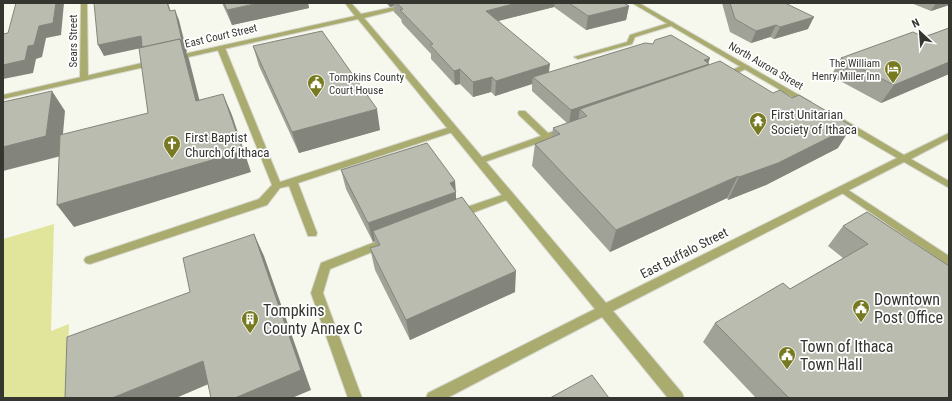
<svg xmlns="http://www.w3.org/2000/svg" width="952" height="401" font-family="'Roboto Condensed',sans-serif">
<rect width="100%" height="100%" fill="#f7f8ed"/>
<polygon fill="#e1e59b" points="54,224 51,331 69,324 67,398 3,398 3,239"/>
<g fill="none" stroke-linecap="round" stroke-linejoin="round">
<defs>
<g id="service">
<polygon points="672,22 674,23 674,25 635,37 632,44 578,59 574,57 627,42 630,35"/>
<polygon points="221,46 225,48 280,182 450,127 456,127 457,129 456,131 298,183 317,233 316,236 308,236 307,233 289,186 280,188 267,205 90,264 86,263 84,260 86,257 259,199 272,185 217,48"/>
<polygon points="743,65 746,65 750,67 726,78 720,78 719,76"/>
<polygon points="519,111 525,111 548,133 564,128 568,131 567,133 482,163 476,163 474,161 476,159 541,136 519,115 518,113"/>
<polygon points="842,186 949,256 949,266 839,191 837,189"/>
<polygon points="508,193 512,194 513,196 512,198 459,218 455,217 454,214 455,211"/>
<polygon points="388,237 392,238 393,241 392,244 330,269 323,293 362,398 348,398 311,293 321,263"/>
</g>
<polygon id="minor" points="81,3 87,3 88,78 84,80 80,78"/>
<g id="tertiary">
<polygon points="345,3 351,3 361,14 413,3 424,3 364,18 606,303 897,158 837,123 836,121 837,119 843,119 904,155 949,133 949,139 911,159 949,181 949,188 904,162 613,311 682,393 684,398 668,398 602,317 447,398 426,398 428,393 595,309 358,19 175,60 171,58 175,56 355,16"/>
<polygon points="632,3 639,3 811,102 807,104 804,104"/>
<polygon points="155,60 159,62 158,64 3,99 3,95"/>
</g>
</defs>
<use href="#service" stroke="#d4d5cb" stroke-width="2"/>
<use href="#minor" stroke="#d4d5cb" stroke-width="2"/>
<use href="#tertiary" stroke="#d4d5cb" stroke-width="2"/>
<use href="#service" fill="#a9ac6e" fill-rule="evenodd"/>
<use href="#minor" fill="#a9ac6e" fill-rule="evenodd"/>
<use href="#tertiary" fill="#a9ac6e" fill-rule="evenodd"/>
</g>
<g fill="#a1a297">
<polygon points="222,3 308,3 309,8 232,25"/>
<polygon points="386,3 624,3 629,6 626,20 586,30 554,7 498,21 549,72 708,63 708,65 838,148 766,185 728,200 727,198 610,252 532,166 535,144 552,137 553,128 567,123 532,91 532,84 495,96 491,92 473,97 460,84 455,85 431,59 431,54 402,23 401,19 394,12 394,6 390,7"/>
<polygon points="722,3 785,3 808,29 774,39 770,37 751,43 730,32"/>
<polygon points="911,3 949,3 949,5 931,11"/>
<polygon points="949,28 949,74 881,103 831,76 841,58 924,37"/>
<polygon points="253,46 380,130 299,153 259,66"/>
<polygon points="341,170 455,181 456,199 515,292 410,340 375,270 370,248 376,246 375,241 373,242 346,189"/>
<polygon points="867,212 949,398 756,398 703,342 715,323 790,289 843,258 828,246 843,226"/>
</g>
<g fill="#83847b">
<polygon points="56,3 64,3 61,35 46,38 42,57 36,59 33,73 3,79 3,65 28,46 39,26"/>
<polygon points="167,3 168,3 174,21 170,11"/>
<polygon points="259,3 308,3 309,8 232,25 227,10"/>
<polygon points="389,3 393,3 394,6 390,7"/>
<polygon points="517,3 555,3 554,7 486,24 486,11"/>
<polygon points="936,3 949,3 949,5 931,11"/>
<polygon points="629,6 626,20 586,30 588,16"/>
<polygon points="175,10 179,20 187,52 186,52 189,59 205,122 148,61"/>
<polygon points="814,17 808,29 774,39 780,27"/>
<polygon points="776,25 770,37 751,43 756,31"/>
<polygon points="141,36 146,47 104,56 98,45"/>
<polygon points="710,58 704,77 587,116 580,109 578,121 569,124 571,110"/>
<polygon points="949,62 949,74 881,103 894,85"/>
<polygon points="550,64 548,79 533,77 532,84 495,96 496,81"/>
<polygon points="460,69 460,84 455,85 454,71"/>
<polygon points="492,77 491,92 473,97 473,82"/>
<polygon points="52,91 65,111 61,156 3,171 3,147"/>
<polygon points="223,94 232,115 251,172 74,227 57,205"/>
<polygon points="377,109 380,130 299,153 292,132"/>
<polygon points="852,126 838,148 766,185 728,200 739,177"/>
<polygon points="738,176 727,198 610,252 616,230"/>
<polygon points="455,181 457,211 373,231 375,241 373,242 368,223 450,183"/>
<polygon points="254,234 264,256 311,390 292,398 235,398"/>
<polygon points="516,271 515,292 410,340 406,320"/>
<polygon points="203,361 218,380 176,398 112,398"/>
</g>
<g fill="#bbbcb0" stroke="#83847b">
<polygon points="16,3 56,3 53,23 39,26 34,45 28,46 25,60 3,65 3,34 8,33"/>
<polygon points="94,3 167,3 170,11 175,10 182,41 181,41 180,39 142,47 141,36 98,45"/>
<polygon points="224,3 259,3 227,10"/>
<polygon points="397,3 517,3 486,11 550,64 496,81 492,77 473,82 460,69 454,71 430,45 433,44 400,10 403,9"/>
<polygon points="569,3 624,3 629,6 588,16"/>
<polygon points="730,3 785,3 814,17 780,27 776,25 756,31 735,19"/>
<polygon points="949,28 949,62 894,85 841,58 913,32 924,37"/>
<polygon points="322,31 377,109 292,132 253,46"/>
<polygon points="671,35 710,58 704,60 709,64 571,110 533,77 645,43 653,44 655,40"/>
<polygon points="180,39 196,101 223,94 243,151 57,205 60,135 148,113 139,48"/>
<polygon points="720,61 773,93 780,90 792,98 799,95 852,126 778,163 739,177 738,176 616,230 535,144 560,134 553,128 587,116 580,109"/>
<polygon points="52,91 46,136 3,147 3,102"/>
<polygon points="427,143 455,181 450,183 456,192 368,223 341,170"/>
<polygon points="462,197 516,271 406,320 370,248 380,245 373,231"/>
<polygon points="867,212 949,266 949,398 789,398 715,323 783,283 790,289 868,244 843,226"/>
<polygon points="254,234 301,370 235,398 211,398 203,361 112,398 65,398 67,337 190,292 183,258"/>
<polygon points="592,375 609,398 550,398"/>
</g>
<defs>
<symbol id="hotel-pin" viewBox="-11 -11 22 30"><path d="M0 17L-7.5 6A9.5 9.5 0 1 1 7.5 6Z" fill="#787a22" stroke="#fff"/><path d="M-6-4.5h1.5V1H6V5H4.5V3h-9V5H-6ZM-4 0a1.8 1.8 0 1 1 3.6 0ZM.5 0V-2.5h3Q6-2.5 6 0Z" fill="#fff"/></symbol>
<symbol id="civic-pin" viewBox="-11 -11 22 30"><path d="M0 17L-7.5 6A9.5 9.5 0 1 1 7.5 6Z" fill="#787a22" stroke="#fff"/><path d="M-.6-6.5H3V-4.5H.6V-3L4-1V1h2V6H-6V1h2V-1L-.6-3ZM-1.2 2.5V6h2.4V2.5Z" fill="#fff"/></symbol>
<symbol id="temple-pin" viewBox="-11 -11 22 30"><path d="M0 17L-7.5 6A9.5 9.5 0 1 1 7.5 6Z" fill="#787a22" stroke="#fff"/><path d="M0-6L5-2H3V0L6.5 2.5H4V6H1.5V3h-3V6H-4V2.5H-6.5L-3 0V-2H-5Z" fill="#fff"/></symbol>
<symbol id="church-pin" viewBox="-11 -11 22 30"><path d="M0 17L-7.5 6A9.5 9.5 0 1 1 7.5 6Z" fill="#787a22" stroke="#fff"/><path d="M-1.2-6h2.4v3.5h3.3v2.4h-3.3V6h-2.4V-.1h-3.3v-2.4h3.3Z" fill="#fff"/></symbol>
<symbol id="building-pin" viewBox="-11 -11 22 30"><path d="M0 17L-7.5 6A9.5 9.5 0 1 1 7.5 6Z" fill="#787a22" stroke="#fff"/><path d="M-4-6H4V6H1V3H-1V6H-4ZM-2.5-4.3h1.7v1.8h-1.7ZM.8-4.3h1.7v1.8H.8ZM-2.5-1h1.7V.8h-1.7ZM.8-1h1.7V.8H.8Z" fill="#fff"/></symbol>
</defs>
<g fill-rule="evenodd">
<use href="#hotel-pin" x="883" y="59" width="20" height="27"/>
<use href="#civic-pin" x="306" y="73" width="20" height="27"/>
<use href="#temple-pin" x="748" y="111" width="20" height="27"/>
<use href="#church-pin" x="162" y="134" width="20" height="27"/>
<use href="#civic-pin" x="851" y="298" width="20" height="27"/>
<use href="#building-pin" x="240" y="309" width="20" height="27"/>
<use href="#civic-pin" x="777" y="345" width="20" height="27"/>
</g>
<g text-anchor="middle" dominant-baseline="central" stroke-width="3.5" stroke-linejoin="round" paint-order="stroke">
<g font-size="11" fill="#363631" stroke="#fff">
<text transform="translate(221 36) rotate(-13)">East Court Street</text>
<text transform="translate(73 41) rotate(-90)">Sears Street</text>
<text transform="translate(766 66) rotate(30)">North Aurora Street</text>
</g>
<g font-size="11" fill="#363631" stroke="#fff" text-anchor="end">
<text x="880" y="63">The William<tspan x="880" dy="13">Henry Miller Inn</tspan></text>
<text x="329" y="77" text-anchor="start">Tompkins County<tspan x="329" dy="13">Court House</tspan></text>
</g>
<g font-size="13" fill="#363631" stroke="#fff" text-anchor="start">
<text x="771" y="114">First Unitarian<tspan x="771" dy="15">Society of Ithaca</tspan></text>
<text x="185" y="137">First Baptist<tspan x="185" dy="15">Church of Ithaca</tspan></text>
</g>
<g font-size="13" fill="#363631" stroke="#fff">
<text transform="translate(684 253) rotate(-27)">East Buffalo Street</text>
</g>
<g font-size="16" fill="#363631" stroke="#fff" text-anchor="start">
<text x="874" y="299">Downtown<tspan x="874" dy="18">Post Office</tspan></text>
<text x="263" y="310">Tompkins<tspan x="263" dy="18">County Annex C</tspan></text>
<text x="800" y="346">Town of Ithaca<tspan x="800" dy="18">Town Hall</tspan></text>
</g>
</g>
<rect width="952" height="401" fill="none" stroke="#363631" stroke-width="8"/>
<g transform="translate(920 32) rotate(334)" stroke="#ffffff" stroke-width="3" paint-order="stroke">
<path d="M0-3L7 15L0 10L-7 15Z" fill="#363631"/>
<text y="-6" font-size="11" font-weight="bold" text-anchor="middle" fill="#363631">N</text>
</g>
</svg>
